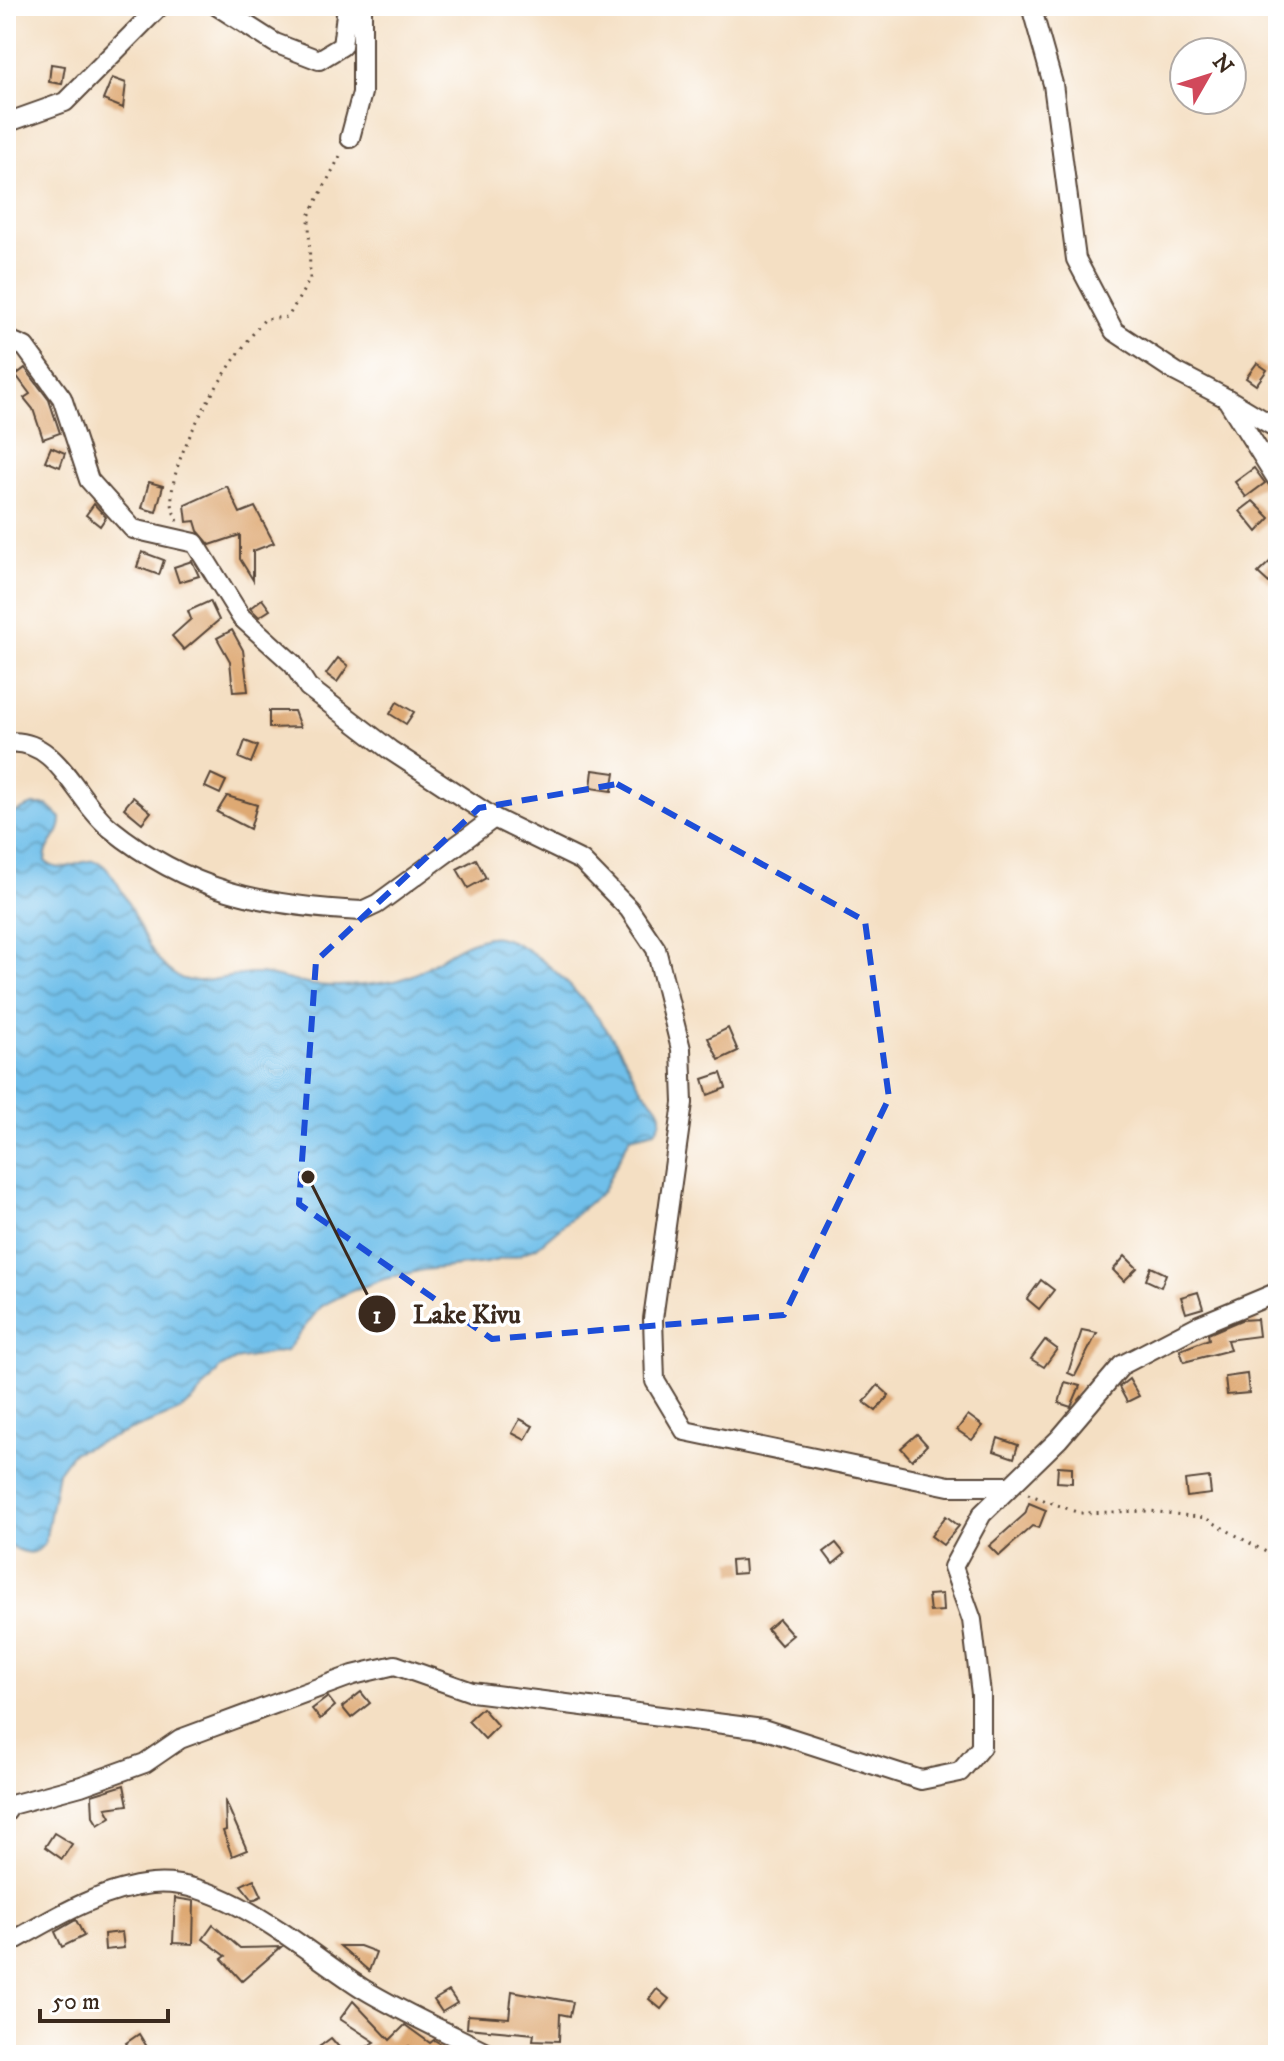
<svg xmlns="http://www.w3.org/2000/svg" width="1284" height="2061" font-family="'IM FELL DW Pica',serif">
<defs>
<pattern id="water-waves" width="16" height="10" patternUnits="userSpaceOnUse" patternTransform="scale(2)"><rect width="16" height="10" fill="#6fbfea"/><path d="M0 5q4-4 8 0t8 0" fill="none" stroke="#5c9bbd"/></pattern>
</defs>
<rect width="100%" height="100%" fill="#fff"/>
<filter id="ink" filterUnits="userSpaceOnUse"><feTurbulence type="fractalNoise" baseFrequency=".0125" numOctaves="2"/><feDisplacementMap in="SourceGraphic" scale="16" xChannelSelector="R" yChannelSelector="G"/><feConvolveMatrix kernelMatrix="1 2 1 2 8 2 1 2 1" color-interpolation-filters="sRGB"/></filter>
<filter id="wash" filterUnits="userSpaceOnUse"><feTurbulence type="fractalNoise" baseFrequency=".006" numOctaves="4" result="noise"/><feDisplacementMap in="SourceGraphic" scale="32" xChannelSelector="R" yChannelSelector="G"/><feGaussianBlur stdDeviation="1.8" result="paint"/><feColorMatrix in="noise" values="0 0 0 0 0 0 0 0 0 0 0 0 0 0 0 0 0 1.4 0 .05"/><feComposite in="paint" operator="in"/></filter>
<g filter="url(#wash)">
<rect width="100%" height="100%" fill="#f4dfc3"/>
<path fill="url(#water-waves)" stroke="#557484" stroke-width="2" d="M33 805H47L61 818C62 836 45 843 45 861 65 881 87 848 105 867 133 895 145 966 183 979 205 986 233 973 256 974 276 974 295 983 315 985 339 987 370 985 394 981 424 976 445 950 474 941 481 939 490 935 498 937 544 947 605 1020 626 1060 632 1071 637 1083 645 1092 656 1105 669 1113 655 1131L630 1137 603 1191 537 1247 519 1255 486 1263 423 1270 384 1279 349 1292 321 1306 286 1351 235 1360 220 1368 193 1401 177 1412 72 1453 58 1472 45 1542C34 1560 22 1551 6 1545V816Z"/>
<g id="blocks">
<g fill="#dea973">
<polygon points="51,64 65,66 62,84 49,82"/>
<polygon points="112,78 126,83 123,108 103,100"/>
<polygon points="1257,363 1267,370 1256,385 1246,378"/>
<polygon points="25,368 49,400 60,433 43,439 33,409 24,398 30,394 16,375"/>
<polygon points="51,447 65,453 60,467 45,461"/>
<polygon points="1254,468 1265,483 1246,497 1235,482"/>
<polygon points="149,482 163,486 156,512 142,508"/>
<polygon points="227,486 240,513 255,507 274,543 253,551 253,580 240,559 240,535 210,545 198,531 195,521 187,522 185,505"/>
<polygon points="1253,501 1270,518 1257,532 1240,511"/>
<polygon points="94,504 106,517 100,526 86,515"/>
<polygon points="142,552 164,560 159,575 137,567"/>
<polygon points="1278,554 1278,573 1269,583 1258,573"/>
<polygon points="192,561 199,576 179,582 174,567"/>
<polygon points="262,599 270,610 259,617 250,608"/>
<polygon points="210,601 219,620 184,650 172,636 191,619 188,611"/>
<polygon points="232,630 243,650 248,691 233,692 230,661 217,638"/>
<polygon points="338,658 348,666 337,682 326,674"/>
<polygon points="397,702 414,712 406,724 390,714"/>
<polygon points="269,711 294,711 300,727 269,728"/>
<polygon points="245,741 258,746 251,763 239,758"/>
<polygon points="593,770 615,773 612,791 591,788"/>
<polygon points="211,774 226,781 220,794 205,787"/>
<polygon points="227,796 257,805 250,829 217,812"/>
<polygon points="133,797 151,812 142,823 124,808"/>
<polygon points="476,859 486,878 468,888 457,869"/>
<polygon points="728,1028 738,1051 719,1060 708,1038"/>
<polygon points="721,1073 726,1088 708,1095 703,1079"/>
<polygon points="1125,1256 1137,1268 1124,1281 1113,1270"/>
<polygon points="1151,1267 1166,1274 1161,1287 1146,1280"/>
<polygon points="1041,1280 1054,1290 1039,1309 1027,1299"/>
<polygon points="1198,1292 1203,1308 1186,1313 1181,1297"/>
<polygon points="1257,1319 1259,1336 1227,1340 1230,1350 1184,1362 1180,1350 1209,1339 1208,1334 1241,1320"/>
<polygon points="1082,1330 1097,1333 1075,1376 1068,1373"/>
<polygon points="1045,1340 1057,1349 1044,1367 1031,1359"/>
<polygon points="1247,1374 1249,1393 1227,1395 1225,1377"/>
<polygon points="1129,1379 1139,1396 1127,1402 1119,1387"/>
<polygon points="1065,1382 1080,1386 1071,1407 1059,1403"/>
<polygon points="878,1385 889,1395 876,1411 864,1402"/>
<polygon points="968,1415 983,1426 972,1440 957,1430"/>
<polygon points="520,1419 533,1426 525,1440 512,1433"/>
<polygon points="917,1434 927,1445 912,1460 901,1448"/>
<polygon points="998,1438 1018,1445 1014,1458 994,1451"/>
<polygon points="1058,1466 1072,1467 1072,1483 1057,1482"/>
<polygon points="1209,1477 1211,1494 1187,1497 1185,1480"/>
<polygon points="1029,1503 1046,1510 1039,1528 1032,1526 999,1556 989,1546 1025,1514"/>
<polygon points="946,1516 959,1526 943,1545 931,1536"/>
<polygon points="836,1543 845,1554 833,1564 824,1552"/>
<polygon points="744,1560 745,1573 732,1574 731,1561"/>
<polygon points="942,1594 943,1611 930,1612 928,1595"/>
<polygon points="779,1619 793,1635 781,1645 767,1629"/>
<polygon points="361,1692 370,1703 351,1718 342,1707"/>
<polygon points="328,1697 335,1706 320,1719 312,1709"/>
<polygon points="482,1708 498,1726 485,1739 468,1721"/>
<polygon points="124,1785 128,1805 106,1808 111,1817 98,1825 93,1817 92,1795"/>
<polygon points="225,1800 247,1850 232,1856 223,1831 226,1830"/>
<polygon points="54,1833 72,1844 62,1859 45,1847"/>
<polygon points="254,1879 262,1896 253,1900 241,1885"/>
<polygon points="175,1898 194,1901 193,1944 173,1943"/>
<polygon points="76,1920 84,1936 62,1947 55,1932"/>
<polygon points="213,1925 240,1948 281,1947 242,1981 222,1959 226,1956 203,1939"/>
<polygon points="122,1932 124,1948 105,1950 104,1934"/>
<polygon points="340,1946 360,1946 376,1952 369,1971"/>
<polygon points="657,1989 669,1999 661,2009 649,1999"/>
<polygon points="449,1991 457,2003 442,2012 434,2000"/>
<polygon points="512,1991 573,2002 570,2016 560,2014 559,2041 533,2040 534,2034 467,2028 468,2015 509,2018"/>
<polygon points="353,2001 390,2040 405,2025 430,2043 434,2040 448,2048 442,2055 418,2055 409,2046 400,2051 403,2055 353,2055 375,2042 340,2019"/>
<polygon points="139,2034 147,2047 134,2055 126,2043"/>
<polygon points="331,2038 346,2055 326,2055 319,2047"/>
</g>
</g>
</g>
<g filter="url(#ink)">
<use href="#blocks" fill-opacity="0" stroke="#574537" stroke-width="2"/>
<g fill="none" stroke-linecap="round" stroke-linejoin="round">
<defs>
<g id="minor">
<polyline points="217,6 275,43 319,60 342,46 347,6"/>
<polyline points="1031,6 1053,84 1076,259 1114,331 1176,372 1226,398 1278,481"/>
<polyline points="6,123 65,102 160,6"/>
<polyline points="350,138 362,93 362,6"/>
<polyline points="6,339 25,347 62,398 89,480 133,529 195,543 241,617 293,664 308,687 390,750 494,818 582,861 629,909 656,949 681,1049 683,1103 653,1319 655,1381 685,1431 949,1486 1009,1486"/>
<polyline points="1228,399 1278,429"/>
<path d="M6 743C57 735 77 802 110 828 188 891 263 906 362 911L377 904 494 818"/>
<polyline points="6,1812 11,1805 81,1786 145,1763 180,1739 353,1675 395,1665 472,1692 763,1729 921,1780 960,1772 981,1747 981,1694 972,1620 953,1567 982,1514 1059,1439 1122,1365 1199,1325 1278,1292"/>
<path d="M6 1945C51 1920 99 1889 152 1884 224 1877 304 1951 362 1988 403 2013 449 2033 492 2055"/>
</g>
</defs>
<use href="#minor" stroke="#574537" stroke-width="22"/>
<g stroke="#574537" stroke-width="3" stroke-dasharray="2 6" stroke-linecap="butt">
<path d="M178 521C148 479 236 352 265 319L288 317 310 279 309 216 341 154"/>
<polyline points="1028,1494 1079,1513 1151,1511 1205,1518 1266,1552 1278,1565"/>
</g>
<use href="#minor" stroke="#fff" stroke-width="18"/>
</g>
</g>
<path fill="none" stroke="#1d4ed8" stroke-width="6" stroke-dasharray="16 10" stroke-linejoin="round" d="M617 784 865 921 889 1098 784 1315 492 1339 299 1204 316 961 479 808Z"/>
<path fill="none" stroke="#3b2a1e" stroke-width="3" d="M308 1177L377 1314"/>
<g fill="#3b2a1e" stroke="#fff" stroke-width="3">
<circle cx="308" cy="1177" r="8"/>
<circle cx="377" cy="1314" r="20"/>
</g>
<g font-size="24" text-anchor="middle" font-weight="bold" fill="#fff">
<text x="377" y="1323">1</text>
</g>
<g font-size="26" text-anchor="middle" font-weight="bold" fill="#3b2a1e" stroke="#fff" stroke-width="7" stroke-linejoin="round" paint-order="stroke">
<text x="467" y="1323">Lake Kivu</text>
</g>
<rect width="1284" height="2061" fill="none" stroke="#fff" stroke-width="32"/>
<g transform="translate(1208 76) rotate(51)"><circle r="38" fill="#ffffff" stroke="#b1aaa5" stroke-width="2"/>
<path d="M0-6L14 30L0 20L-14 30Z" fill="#d1495b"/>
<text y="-12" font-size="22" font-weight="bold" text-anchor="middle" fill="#3b2a1e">N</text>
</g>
<path d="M40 2009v12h128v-12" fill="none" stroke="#3b2a1e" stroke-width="4"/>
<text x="52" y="2009" font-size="24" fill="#3b2a1e" stroke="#ffffff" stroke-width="6" paint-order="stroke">50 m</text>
</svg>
